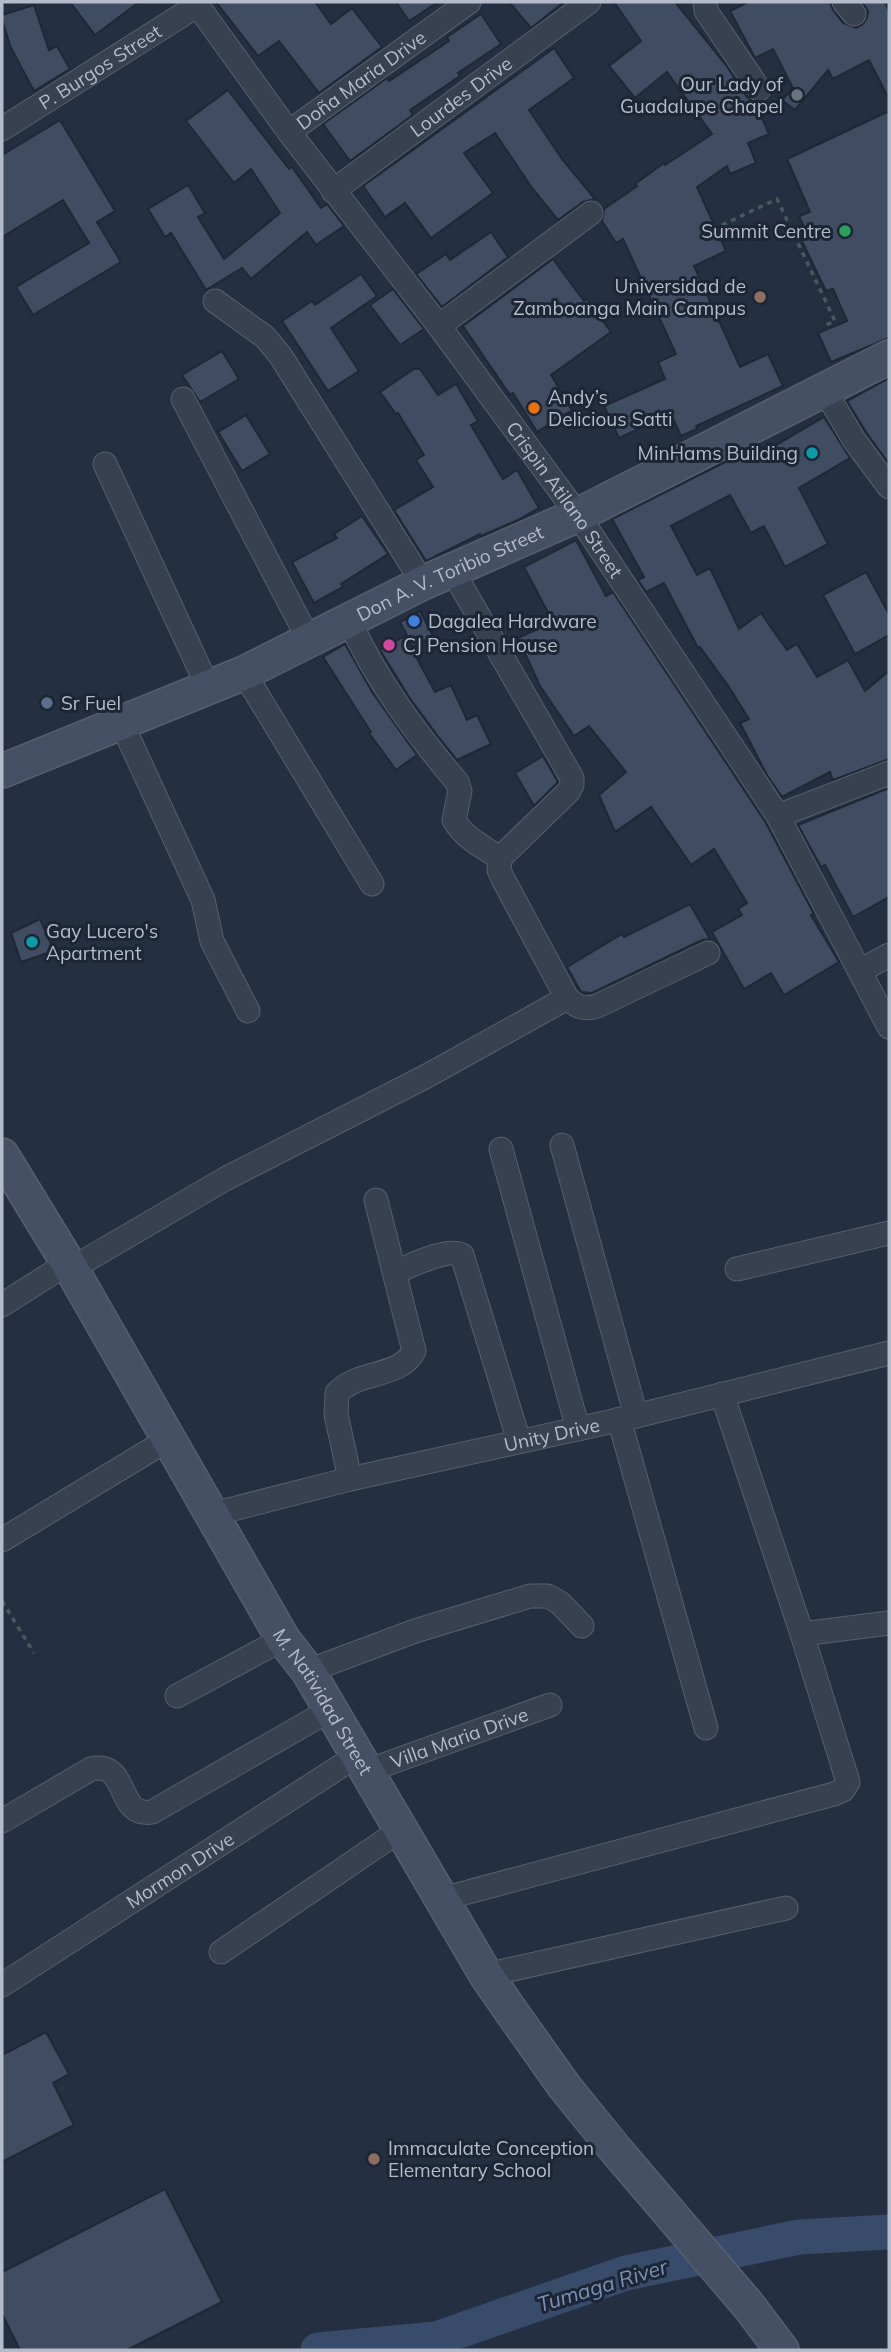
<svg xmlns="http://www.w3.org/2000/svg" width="891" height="2352" font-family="Mulish,sans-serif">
<rect width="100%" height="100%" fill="#242f41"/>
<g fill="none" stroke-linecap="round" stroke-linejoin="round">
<polyline stroke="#384b6b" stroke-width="35" points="318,2350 436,2339 626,2273 799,2237 889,2232"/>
</g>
<g fill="#3f4c61" stroke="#1f2837" stroke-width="2">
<polygon points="70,2 139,2 95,35"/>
<polygon points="216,2 315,2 331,24 352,8 382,47 319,93 279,41 258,56"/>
<polygon points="396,2 438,2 409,21"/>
<polygon points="509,2 564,2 531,28"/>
<polygon points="614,2 675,2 726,65 747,97 755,102 769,134 748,143 756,163 730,174 727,166 697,187 726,251 694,266 740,367 768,354 783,386 696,426 697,429 681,436 671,414 619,438 604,406 665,379 658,362 676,354 623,239 616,243 602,221 604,209 637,186 635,184 664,163 665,165 712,134 667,72 635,98 609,66 641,41"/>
<polygon points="748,2 830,2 833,10 843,23 856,28 863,24 867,18 868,11 862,2 885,2 889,11 889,99 869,60 833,79 828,70 795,110 782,100 793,88 773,49 755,58 730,11"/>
<polygon points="34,5 49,50 57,46 70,69 34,91 11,48 2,20 2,15"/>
<polygon points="481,14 501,44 458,73 460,76 410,110 413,115 350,161 323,124 387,78 389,81 449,41 447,37"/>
<polygon points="554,48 574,78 529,110 562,159 595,199 583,202 558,220 532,188 495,133 464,153 493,193 431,238 405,203 385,217 363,186"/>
<polygon points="228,90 289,169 292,167 321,208 327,204 344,226 316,245 307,232 251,279 242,268 206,290 171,233 165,237 148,209 188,185 205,213 198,217 224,259 280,213 251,169 234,183 186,121"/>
<polygon points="889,111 889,338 831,362 818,333 847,321 833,289 826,291 798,233 805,229 799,216 810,212 787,159"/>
<polygon points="60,120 115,211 97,222 121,262 33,315 16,287 89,243 63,200 2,237 2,155"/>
<polygon points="491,232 508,257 442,307 416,274 446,254 450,260"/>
<polygon points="553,259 584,301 587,299 611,332 551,375 572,410 537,432 513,393 510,395 463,326"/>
<polygon points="361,274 377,296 331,328 359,371 328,391 282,321 312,301 315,305"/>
<polygon points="393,289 424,329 400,345 370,305"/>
<polygon points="222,351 239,379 200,402 182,375"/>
<polygon points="414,369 420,369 438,395 456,384 478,421 471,425 503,479 517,470 539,508 518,520 481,536 480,534 426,561 394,510 433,487 416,460 424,455 398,413 396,414 380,392"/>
<polygon points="889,378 889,464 866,432 847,401"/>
<polygon points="246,415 270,454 242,471 218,432"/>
<polygon points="824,417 850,458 799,488 828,544 785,567 764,526 751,533 730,495 671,526 697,575 710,568 739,629 761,613 787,650 797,644 817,677 848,660 865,691 889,671 889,759 833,780 830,772 782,797 767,775 740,723 749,719 729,687 700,647 698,648 664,583 646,592 638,580 644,577 612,519 755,447 759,455"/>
<polygon points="362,516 388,554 341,584 343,587 314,603 292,562 337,538 334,534"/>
<polygon points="576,540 606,596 613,592 766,823 814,914 811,915 839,962 784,995 771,973 744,989 712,932 742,915 738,909 747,903 714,849 691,865 651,807 615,832 599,795 626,772 589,726 574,736 540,686 518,638 553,622 524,567"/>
<polygon points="866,572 889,614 889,635 855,654 823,595"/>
<polygon points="420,611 433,636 413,647 400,622"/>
<polygon points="405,636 435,692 451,685 467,720 477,715 491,744 457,760 437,735 409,697 380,650"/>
<polygon points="345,644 372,692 417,755 396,770 369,733 371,732 323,657"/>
<polygon points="543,756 558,782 534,806 515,773"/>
<polygon points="889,788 889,897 853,917 825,865 821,867 798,825"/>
<polygon points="690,904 710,939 702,940 592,993 581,992 567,967 622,934 624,937"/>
<polygon points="40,919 54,951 21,962 11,933"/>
<polygon points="46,2032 69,2074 53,2083 74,2125 2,2162 2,2055"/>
<polygon points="165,2189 222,2302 127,2350 20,2350 2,2314 2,2272"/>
</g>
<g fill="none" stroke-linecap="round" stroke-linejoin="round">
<defs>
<g id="street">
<path id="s1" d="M195 2 289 132 439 326 578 515 778 816 889 1027"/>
<polyline points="705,2 706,11 759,89"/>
<polyline points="844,2 854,14"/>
<path id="s2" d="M2 129 198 5"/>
<path id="s3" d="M289 132 469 2"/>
<path id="s4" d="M333 191 589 2"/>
<polyline points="215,301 265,337 280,355 423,583"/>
<polyline points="439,326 591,213"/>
<polyline points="824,389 854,440 889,487"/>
<polyline points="183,399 309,640"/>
<polyline points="105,464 208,687"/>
<path d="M452 570 572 778V785L568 792 500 858 499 870 503 879 567 998C577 1007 584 1010 597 1006L708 953"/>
<path d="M349 620C376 680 415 732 457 782L460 791 454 820C464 838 483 847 500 858"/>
<polyline points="244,673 372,884"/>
<polyline points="122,724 203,900 212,941 248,1011"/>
<polyline points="778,816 889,773"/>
<polyline points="860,971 889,955"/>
<polyline points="562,1145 636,1416"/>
<polyline points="501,1149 578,1429"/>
<polyline points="71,1269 225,1179 425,1077 567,998"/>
<polyline points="737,1269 889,1233"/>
<path d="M395 1272C411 1266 448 1247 462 1255L519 1441"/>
<polyline points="2,1305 68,1263"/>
<polyline points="619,1419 706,1728"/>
<path d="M350 1479 336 1414 337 1393C360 1369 399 1379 414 1351L376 1200"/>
<path id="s5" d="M213 1514 350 1479 636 1416 889 1353"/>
<polyline points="2,1540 169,1439"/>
<polyline points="802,1634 889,1623"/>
<polyline points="308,1671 415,1631 530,1596 548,1596 560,1603 582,1626"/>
<polyline points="177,1696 283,1639"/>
<path id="s6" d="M367 1771 550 1705"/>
<path d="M2 1821 91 1769C130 1760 115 1818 152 1812L330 1710"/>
<polyline points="442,1899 834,1794 843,1790 848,1782 802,1634 722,1394"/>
<polyline points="221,1952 402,1829"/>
<polyline points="486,1975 786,1908"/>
<path id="s7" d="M2 1985 358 1755"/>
</g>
<g id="secondary">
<path id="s8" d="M2 771 244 673 423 583 578 515 889 357"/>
<path id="s9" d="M2 1155 68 1263 283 1639 308 1671 486 1975 513 2014 564 2086 615 2149 748 2305 782 2350"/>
</g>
</defs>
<use href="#street" stroke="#565f6e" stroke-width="25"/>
<use href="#secondary" stroke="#565f6e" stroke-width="36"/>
<g stroke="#445a5e" stroke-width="3.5" stroke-dasharray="5 5" stroke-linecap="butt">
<polyline points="722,225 777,199 835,321 826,325 828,329"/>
<polyline points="2,1601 34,1653"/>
</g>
<use href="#street" stroke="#384150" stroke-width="23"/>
<use href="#secondary" stroke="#465064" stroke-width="33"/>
</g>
<circle fill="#6b7280" stroke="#1d2635" stroke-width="2.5" cx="797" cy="95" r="7"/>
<circle fill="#2e9e5b" stroke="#1d2635" stroke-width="2.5" cx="845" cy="231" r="7"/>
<g fill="#8d6e63" stroke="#1d2635" stroke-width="2.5">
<circle cx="760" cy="297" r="7"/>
<circle cx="374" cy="2159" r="7"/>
</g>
<circle fill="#e8710a" stroke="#1d2635" stroke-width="2.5" cx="534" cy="408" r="7"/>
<g fill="#0f9aa8" stroke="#1d2635" stroke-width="2.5">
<circle cx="812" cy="453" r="7"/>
<circle cx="32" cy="942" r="7"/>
</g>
<circle fill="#3f7fe0" stroke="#1d2635" stroke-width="2.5" cx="414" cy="621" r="7"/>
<circle fill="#d1479c" stroke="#1d2635" stroke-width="2.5" cx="389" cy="645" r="7"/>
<circle fill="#5c6f8a" stroke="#1d2635" stroke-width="2.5" cx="47" cy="703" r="7"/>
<g text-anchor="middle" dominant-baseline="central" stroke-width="6" stroke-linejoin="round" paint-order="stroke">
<g font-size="19" fill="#b4bccb" stroke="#1d2635">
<text stroke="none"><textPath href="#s2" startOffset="116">P. Burgos Street</textPath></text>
<text stroke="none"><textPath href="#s3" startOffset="89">Doña Maria Drive</textPath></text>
<text stroke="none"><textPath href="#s4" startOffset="159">Lourdes Drive</textPath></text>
<text stroke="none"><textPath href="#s1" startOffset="620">Crispin Atilano Street</textPath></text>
<text stroke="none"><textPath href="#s8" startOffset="490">Don A. V. Toribio Street</textPath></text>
<text stroke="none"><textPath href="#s5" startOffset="348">Unity Drive</textPath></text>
<text stroke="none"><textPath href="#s9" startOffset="634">M. Natividad Street</textPath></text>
<text stroke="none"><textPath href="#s6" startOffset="98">Villa Maria Drive</textPath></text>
<text stroke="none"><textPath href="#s7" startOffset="212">Mormon Drive</textPath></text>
</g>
<g font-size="19" fill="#b4bccb" stroke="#1d2635" text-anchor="start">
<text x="783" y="84" text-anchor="end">Our Lady of<tspan x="783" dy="22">Guadalupe Chapel</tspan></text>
<text x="831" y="231" text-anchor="end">Summit Centre</text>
<text x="746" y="286" text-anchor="end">Universidad de<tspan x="746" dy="22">Zamboanga Main Campus</tspan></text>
<text x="548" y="397">Andy’s<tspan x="548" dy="22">Delicious Satti</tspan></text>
<text x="798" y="453" text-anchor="end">MinHams Building</text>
<text x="428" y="621">Dagalea Hardware</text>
<text x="403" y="645">CJ Pension House</text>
<text x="61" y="703">Sr Fuel</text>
<text x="46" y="931">Gay Lucero's<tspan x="46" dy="22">Apartment</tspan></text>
<text x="388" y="2148">Immaculate Conception<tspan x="388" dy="22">Elementary School</tspan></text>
</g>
<g font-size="21" font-style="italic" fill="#7b91b4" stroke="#1d2635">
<text transform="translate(602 2285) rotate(-17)">Tumaga River</text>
</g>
</g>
<rect width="891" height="2352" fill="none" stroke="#b4bccb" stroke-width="7"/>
</svg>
